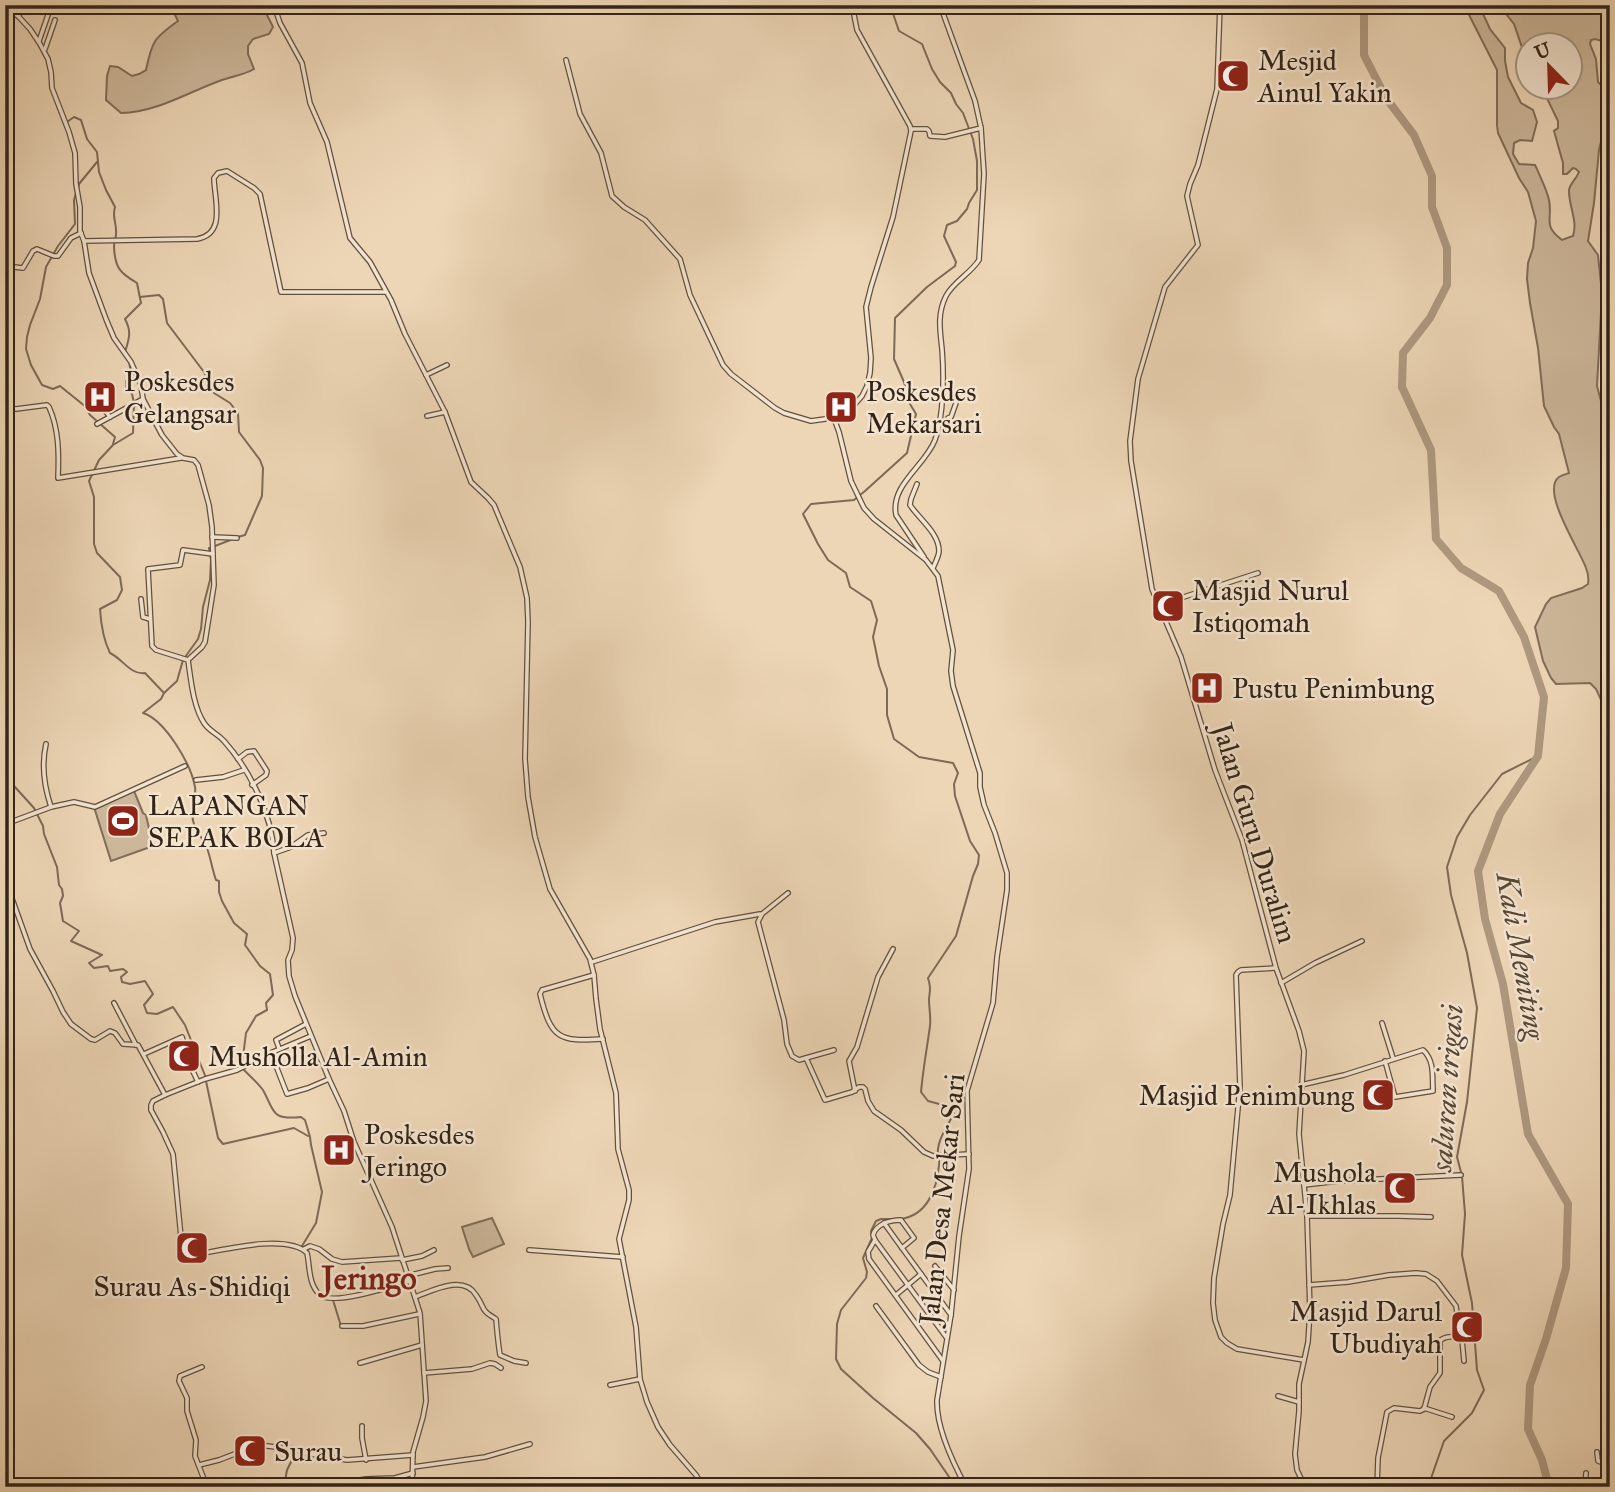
<svg xmlns="http://www.w3.org/2000/svg" width="1615" height="1492" font-family="'IM FELL Great Primer',serif">
<rect width="100%" height="100%" fill="#edd6b6"/>
<filter id="stains"><feTurbulence type="fractalNoise" baseFrequency=".00286" numOctaves="4"/><feColorMatrix values="0 0 0 0 .2 0 0 0 0 .09 0 0 0 0 .02 0 0 0 .5 -.17"/></filter>
<radialGradient id="worn" r=".72"><stop offset=".6" stop-color="#630" stop-opacity="0"/><stop offset="1" stop-color="#630" stop-opacity=".3"/></radialGradient>
<g fill="#cdb89b" stroke="#806e59" stroke-width="2">
<path d="M146 5H262L273 27 269 34 253 39 248 46V54L254 69C244 75 233 76 222 80 188 92 158 112 121 113L106 100 107 76 110 66 118 67 132 76 139 74 146 70C152 41 154 38 178 21L171 7 151 8Z"/>
<path d="M1464 5H1479L1490 29 1505 48V61L1508 77 1521 103 1533 110 1537 122 1532 141 1520 140 1514 143 1513 154 1519 164 1535 165 1537 169C1541 179 1547 190 1549 200 1553 220 1542 225 1562 240L1573 236C1578 221 1569 207 1569 191 1569 184 1576 180 1579 172L1576 169 1573 168 1567 174H1563V163L1554 131 1558 128V121L1542 88H1570V46H1528L1527 62 1514 24 1499 5H1564C1579 16 1593 5 1610 5V39L1602 41 1595 39 1591 40 1590 44 1596 59 1598 82 1601 85H1610V131L1602 137 1599 150 1594 203 1588 241 1598 255 1602 294 1597 386 1610 435V660C1607 666 1605 673 1610 679V719L1596 689 1590 683 1556 684 1551 678 1543 661 1535 627 1546 604 1551 598 1582 588 1588 584C1589 578 1588 573 1586 568 1580 550 1540 491 1559 477 1562 475 1566 474 1569 473L1559 434 1554 427 1544 406 1538 348 1530 303 1527 279 1528 263 1533 248 1536 221 1528 192 1519 178 1498 133 1497 125V70Z"/>
<polygon points="134,791 143,813 146,815 153,846 111,861 94,807"/>
<polygon points="492,1218 504,1244 473,1257 469,1249 462,1227"/>
</g>
<g fill="none" stroke-linecap="round" stroke-linejoin="round">
<g stroke="#7d6a56" stroke-width="2">
<path d="M890 5 899 31 922 44 932 69 940 82 951 93 956 104 963 113 973 139 977 161V190L969 203 967 209 957 221 947 225 944 236 956 262 955 266 927 287 895 318 894 359 904 382 910 404 916 414 907 453 865 491 854 500 811 504 803 514 818 544 828 560 846 573 850 587 871 601 877 620 873 637 879 666 887 689V715L894 739 919 757 953 763 958 773 954 784 955 796 970 841 979 855 978 864 973 876 956 936 928 978C931 988 930 989 929 999 929 1008 931 1017 930 1026 927 1048 923 1069 921 1092L928 1101 943 1105 954 1113C949 1124 939 1136 938 1149 937 1154 940 1160 939 1165 937 1189 927 1216 900 1219"/>
<polyline points="54,96 60,114"/>
<path d="M67 122 74 117 81 120 87 139 97 152 99 172 106 190 115 207C112 216 116 222 116 230 117 236 114 241 114 247 115 268 120 273 137 283L141 303 125 319C132 332 129 339 125 352"/>
<polyline points="78,188 79,184 97,162"/>
<polyline points="76,193 74,200 75,224 58,246 46,267 40,299 30,325 27,337 26,349 31,365 42,385 53,389 60,386 86,407 90,415 115,437 113,444"/>
<polyline points="140,297 159,295 163,299 167,323 204,372 214,393 230,403 238,413 239,432 260,460 263,468 262,496 245,535 238,537"/>
<path d="M129 360 131 375 126 381V387L132 394 134 403 133 433 113 445 99 460 89 481 94 497V544L97 553 120 577 122 590 117 600 100 609C101 625 103 639 110 653 123 659 130 675 145 673L164 693 161 699 143 713C165 720 191 764 195 787 197 799 189 811 194 824 197 833 204 840 207 848 211 859 212 869 216 880L219 881V892L222 901 234 923 247 934 245 945 260 966 270 974 273 995 266 1003 267 1010 256 1016 246 1033 242 1065"/>
<polyline points="215,546 233,539"/>
<polyline points="164,693 177,681 183,660 198,639 201,629 203,607 210,580 211,560 209,548 210,548"/>
<polyline points="5,776 34,808 43,826 44,834 57,867 59,885 62,889 63,896 60,903 63,921 79,931 71,941 102,955 89,963 94,968 108,966 110,971 123,969 127,972 121,977 122,982 130,984 145,981 153,994 144,1005 147,1013 157,1014 173,1007 185,1025 206,1078"/>
<path d="M243 1069C250 1076 257 1082 263 1090 275 1112 271 1120 301 1117L305 1120 310 1137 311 1145 322 1192 316 1223 302 1246"/>
<polyline points="206,1081 218,1138 223,1144 294,1128 308,1136"/>
<polyline points="894,1219 881,1219 876,1221 871,1231 872,1238 863,1258 867,1272 866,1278 841,1310 837,1324 836,1359 841,1369 873,1398 916,1433 930,1449 956,1487"/>
<polyline points="333,1300 341,1326"/>
<polyline points="284,1487 287,1470 296,1452"/>
<polyline points="1428,1487 1444,1441 1472,1413 1484,1390 1477,1370 1472,1303 1462,1255 1465,1214 1462,1176 1457,1157 1467,1102 1477,1008 1467,953 1451,895 1447,867 1457,837 1470,815 1502,774 1538,756"/>
</g>
<polyline stroke="#ae9980" stroke-width="8" points="1364,5 1364,55 1386,98 1414,135 1432,176 1432,207 1447,248 1447,285 1430,318 1403,353 1402,387 1431,450 1436,539 1461,568 1499,591 1524,637 1544,697 1538,756 1500,814 1478,871 1485,919 1503,984 1528,1134 1568,1204 1566,1268 1546,1339 1530,1385 1528,1429 1542,1460 1549,1487"/>
<defs>
<g id="minor">
<polyline points="274,5 280,23 302,63 310,103 327,142 350,238 370,262 391,300 405,334 445,412 471,482 488,498 494,505 520,567 527,598 528,622 525,759 528,797 535,837 550,889 590,959 594,975 596,999 600,1029 616,1093 618,1149 629,1190 629,1200 619,1239 636,1327 640,1379 647,1402 658,1427 670,1445 696,1475 703,1487"/>
<polyline points="940,5 975,101 981,128"/>
<polyline points="1220,5 1217,89 1198,165 1190,184 1187,196 1198,245 1165,287 1138,379 1130,441 1131,461 1152,589 1181,657 1215,770 1242,840 1276,968 1299,1031 1304,1051 1299,1134 1307,1216 1310,1311 1308,1342 1299,1384 1299,1411 1295,1454 1297,1470 1305,1487"/>
<path d="M5 7 18 16 30 29 40 44 48 59 51 72 52 88 69 132 75 153 76 184 80 207V231L84 241 89 273 106 319 114 338 131 362 141 385 143 399 162 435 177 454 183 458 194 460 198 465 209 505 212 527 214 585 205 642 202 647 188 660C191 680 193 706 204 723 209 731 218 734 224 741 250 770 272 815 274 853L293 938 292 950 288 960 289 976 295 996 329 1079 344 1111 354 1142 392 1227 420 1313 426 1401 423 1417 413 1452 412 1487"/>
<polyline points="18,16 26,5"/>
<polyline points="39,41 49,12 56,10"/>
<polyline points="45,49 55,20"/>
<polyline points="566,60 580,114 601,153 612,196 624,207 645,220 680,259 690,295 723,365 731,374 775,408 784,413 811,421 825,419 854,405 862,396 867,386 870,373 871,358 866,307 871,287 893,217 911,131 910,126 857,30 852,5"/>
<path d="M911 129H927L929 131 930 136 945 137 981 128 984 174 979 260C970 274 953 282 946 296 937 314 940 330 942 349 944 374 944 416 935 440 925 466 890 485 896 515L924 557"/>
<path d="M84 241 197 239C227 234 214 199 214 178L218 173 227 171 254 188 260 194 281 292H386"/>
<polyline points="5,266 23,268 33,251 37,249 54,256 58,256 71,238 81,233"/>
<polyline points="426,375 447,365"/>
<polyline points="99,403 110,417"/>
<path d="M5 408 16 409 47 405 49 407C59 429 59 454 58 478L181 458"/>
<polyline points="427,416 445,412"/>
<path d="M833 416 839 432 851 481 864 508 874 519 926 560 938 576 953 650 951 671 953 686 980 773V787L984 805 995 833 1007 873V890L997 957 993 1003 967 1091 969 1169 959 1236 951 1315 937 1400C936 1428 953 1463 966 1487"/>
<polyline points="939,423 946,424 948,418 951,417 956,403"/>
<polyline points="97,424 143,399"/>
<path d="M917 484 911 499 910 505C919 519 939 533 939 551 939 556 935 563 933 568"/>
<polyline points="212,537 237,538"/>
<polyline points="141,599 143,617 150,619"/>
<polyline points="1159,605 1258,573"/>
<polyline points="188,660 156,650 152,646 148,569 180,565 183,550 213,554"/>
<path d="M46 744C41 766 44 786 51 807"/>
<polyline points="238,759 247,752 254,751 267,771 266,775 252,785"/>
<polyline points="196,780 223,777 244,770"/>
<polyline points="5,831 11,822 51,807 74,802 95,807 185,766"/>
<polyline points="274,853 291,847 308,835 324,833"/>
<polyline points="5,879 30,949 53,991 63,1012 71,1024 91,1039 95,1040 110,1031 115,1033 123,1044 138,1045 165,1095 205,1079 237,1070 268,1054 311,1036"/>
<polyline points="788,893 762,914 758,922 784,1020 787,1044 792,1056 799,1060 834,1050"/>
<polyline points="592,962 715,922 760,914"/>
<polyline points="1275,968 1241,970 1238,972 1236,975 1240,1086 1230,1195 1223,1224 1214,1278 1213,1303 1215,1320 1221,1337 1227,1343 1237,1349 1304,1360"/>
<path d="M594 975 542 990 540 994C551 1039 559 1042 603 1039"/>
<polyline points="1281,983 1315,963 1362,941"/>
<polyline points="114,1003 136,1045"/>
<polyline points="1382,1023 1393,1058"/>
<polyline points="279,1048 276,1040 306,1024"/>
<polyline points="271,1053 287,1094 308,1088 329,1079"/>
<polyline points="144,1054 182,1037 189,1063 198,1082"/>
<polyline points="806,1058 825,1100 852,1092 859,1087 863,1087 865,1089 868,1101 874,1111 901,1130 924,1152 933,1156 969,1154"/>
<path d="M1301 1085 1344 1075 1423 1050C1435 1061 1432 1077 1433 1091L1395 1097 1385 1061"/>
<polyline points="855,1091 849,1061 857,1047 878,977 893,949"/>
<polyline points="165,1095 153,1101 151,1105 151,1110 163,1132 173,1154 183,1258"/>
<polyline points="1304,1185 1339,1181 1461,1175"/>
<polyline points="1307,1216 1399,1216 1431,1217"/>
<polyline points="884,1223 902,1248"/>
<polyline points="875,1240 946,1337"/>
<polyline points="304,1249 310,1246 319,1249 332,1259 342,1262 401,1258"/>
<polyline points="529,1250 623,1257"/>
<path d="M188 1256C215 1252 285 1232 307 1253 310 1266 308 1283 319 1294 330 1307 393 1286 409 1281"/>
<polyline points="402,1260 422,1256 434,1250"/>
<polyline points="935,1266 954,1290"/>
<polyline points="407,1276 435,1269 448,1268"/>
<path d="M1309 1285 1348 1282 1389 1275 1416 1273 1426 1274 1437 1281 1456 1306 1460 1334C1455 1339 1445 1334 1440 1341V1373L1430 1387 1424 1409 1420 1411 1394 1408 1387 1412 1378 1458 1377 1487"/>
<polyline points="896,1295 921,1274"/>
<path d="M415 1297C432 1291 463 1274 476 1295 486 1309 479 1309 496 1319 497 1331 498 1343 500 1355L514 1361 526 1363"/>
<polyline points="876,1306 919,1365 928,1372 941,1377"/>
<polyline points="342,1326 363,1326 419,1314"/>
<polyline points="1460,1335 1462,1340 1464,1361"/>
<path d="M943 1361 869 1259 868 1252 875 1240 873 1235C876 1224 890 1220 901 1220L914 1238 902 1248 951 1315"/>
<polyline points="360,1363 422,1345"/>
<polyline points="202,1367 180,1376 179,1381 187,1398 187,1411 196,1440 195,1456 207,1487"/>
<polyline points="1610,1367 1610,1375"/>
<polyline points="424,1373 472,1369 490,1363 495,1364 501,1368"/>
<polyline points="610,1385 640,1379"/>
<polyline points="1278,1396 1299,1402"/>
<polyline points="1424,1408 1452,1417"/>
<polyline points="362,1426 362,1438 366,1460"/>
<polyline points="1597,1452 1598,1461 1606,1464 1604,1475 1610,1486"/>
<polyline points="199,1465 219,1460 258,1445 294,1449 305,1453 347,1460 413,1455"/>
<polyline points="413,1467 485,1457 530,1444"/>
<polyline points="342,1483 366,1479 395,1478 413,1473"/>
<path d="M987 1487C1001 1476 1019 1483 1035 1487"/>
<polyline points="1585,1487 1586,1473"/>
</g>
</defs>
<use href="#minor" stroke="#62503f" stroke-width="6"/>
<use href="#minor" stroke="#f3e4d0" stroke-width="3.5"/>
</g>
<defs>
<symbol id="mosque-square" viewBox="-11 -11 22 22"><rect x="-9" y="-9" width="18" height="18" rx="4" fill="#8f2418" stroke="#f3e4d0"/><path d="M3.5-4.9A6 6 0 1 0 3.5 4.9A5 5 0 1 1 3.5-4.9Z" fill="#fff"/></symbol>
<symbol id="hospital-square" viewBox="-11 -11 22 22"><rect x="-9" y="-9" width="18" height="18" rx="4" fill="#8f2418" stroke="#f3e4d0"/><path d="M-5-5h3v3.5h4V-5h3V5h-3V1.5h-4V5h-3Z" fill="#fff"/></symbol>
<symbol id="stadium-square" viewBox="-11 -11 22 22"><rect x="-9" y="-9" width="18" height="18" rx="4" fill="#8f2418" stroke="#f3e4d0"/><path d="M0-5a6.5 5 0 1 0 0 10a6.5 5 0 1 0 0-10ZM-3.5-1.8h7v3.6h-7Z" fill="#fff"/></symbol>
</defs>
<g fill-rule="evenodd">
<use href="#mosque-square" x="1214" y="57" width="38" height="38"/>
<use href="#hospital-square" x="81" y="378" width="38" height="38"/>
<use href="#hospital-square" x="822" y="388" width="38" height="38"/>
<use href="#mosque-square" x="1149" y="587" width="38" height="38"/>
<use href="#hospital-square" x="1188" y="669" width="38" height="38"/>
<use href="#stadium-square" x="104" y="802" width="38" height="38"/>
<use href="#mosque-square" x="165" y="1037" width="38" height="38"/>
<use href="#mosque-square" x="1359" y="1076" width="38" height="38"/>
<use href="#hospital-square" x="320" y="1131" width="38" height="38"/>
<use href="#mosque-square" x="1381" y="1169" width="38" height="38"/>
<use href="#mosque-square" x="173" y="1229" width="38" height="38"/>
<use href="#mosque-square" x="1448" y="1308" width="38" height="38"/>
<use href="#mosque-square" x="231" y="1432" width="38" height="38"/>
</g>
<g text-anchor="middle" dominant-baseline="central" stroke-width="5" stroke-linejoin="round" paint-order="stroke">
<g font-size="28" fill="#332417" stroke="#f3e4d0" text-anchor="start">
<text x="1258" y="60">Mesjid<tspan x="1258" dy="32">Ainul Yakin</tspan></text>
<text x="124" y="381">Poskesdes<tspan x="124" dy="32">Gelangsar</tspan></text>
<text x="866" y="391">Poskesdes<tspan x="866" dy="32">Mekarsari</tspan></text>
<text x="1192" y="590">Masjid Nurul<tspan x="1192" dy="32">Istiqomah</tspan></text>
<text x="1232" y="688">Pustu Penimbung</text>
<text x="148" y="805">LAPANGAN<tspan x="148" dy="32">SEPAK BOLA</tspan></text>
<text x="208" y="1056">Musholla Al-Amin</text>
<text x="1354" y="1095" text-anchor="end">Masjid Penimbung</text>
<text x="364" y="1134">Poskesdes<tspan x="364" dy="32">Jeringo</tspan></text>
<text x="1376" y="1172" text-anchor="end">Mushola<tspan x="1376" dy="32">Al-Ikhlas</tspan></text>
<text x="192" y="1286" text-anchor="middle">Surau As-Shidiqi</text>
<text x="1442" y="1311" text-anchor="end">Masjid Darul<tspan x="1442" dy="32">Ubudiyah</tspan></text>
<text x="274" y="1451">Surau</text>
</g>
<g font-size="28" fill="#332417" stroke="#f3e4d0">
<text transform="translate(1255 833) rotate(73)">Jalan Guru Duralim</text>
<text transform="translate(942 1199) rotate(-84)">Jalan Desa Mekar Sari</text>
</g>
<g font-size="30" font-style="italic" fill="#584736" stroke="#f3e4d0">
<text transform="translate(1521 956) rotate(80)">Kali Meniting</text>
<text transform="translate(1447 1088) rotate(-86)">saluran irigasi</text>
</g>
<g font-size="32" font-weight="bold" fill="#7a1f14" stroke="#f3e4d0">
<text x="369" y="1278">Jeringo</text>
</g>
</g>
<rect width="1615" height="1492" fill="none" stroke="#edd6b6" stroke-width="28"/>
<rect x="7" y="7" width="1601" height="1478" fill="none" stroke="#332417" stroke-width="3.5"/>
<rect x="14" y="14" width="1587" height="1464" fill="none" stroke="#332417" stroke-width="2"/>
<g transform="translate(1549 66) rotate(337)"><circle r="33" fill="#f3e4d0" stroke="#a69786" stroke-width="2"/>
<path d="M0-5L12 26L0 18L-12 26Z" fill="#8f2418"/>
<text y="-10" font-size="19" font-weight="bold" text-anchor="middle" fill="#332417">U</text>
</g>
<rect width="100%" height="100%" filter="url(#stains)"/>
<rect width="100%" height="100%" fill="url(#worn)"/>
</svg>
